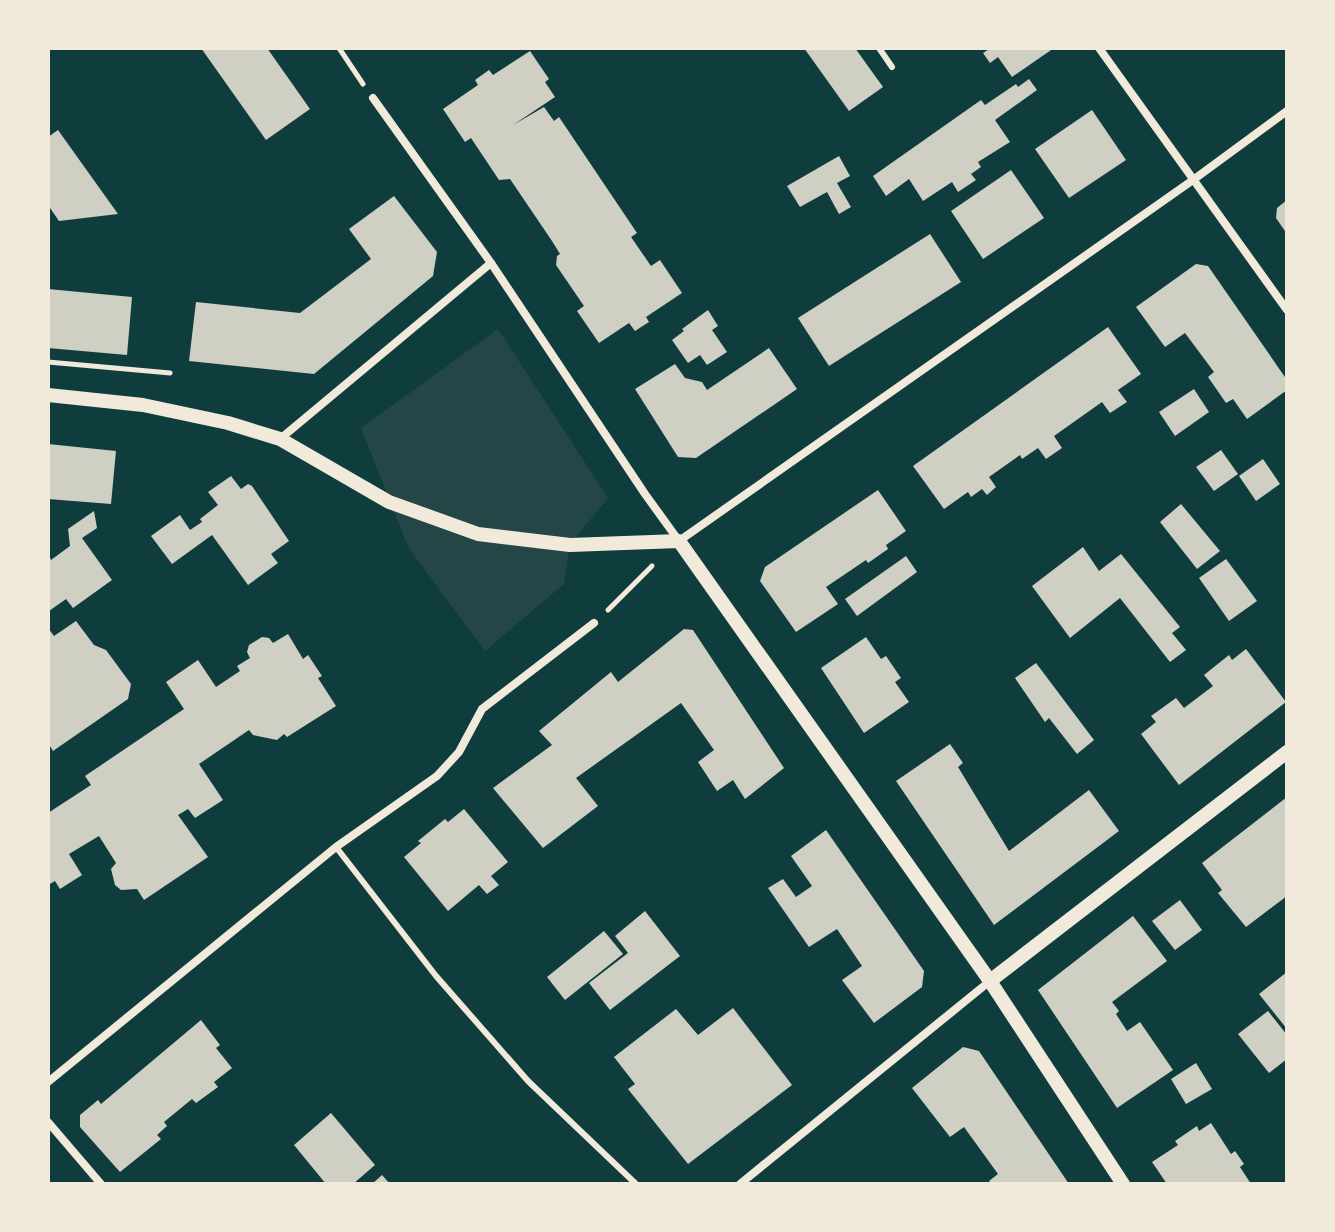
<svg xmlns="http://www.w3.org/2000/svg" width="1335" height="1232" font-family="Jost,sans-serif">
<rect width="100%" height="100%" fill="#0f3d3e"/>
<polygon fill="#244646" points="498,329 608,498 570,544 564,584 485,651 408,547 361,428"/>
<g fill="#cfcfc3">
<polygon points="201,48 267,48 310,109 266,140"/>
<polygon points="804,48 855,48 883,87 849,111"/>
<polygon points="991,48 1054,48 1012,77 998,57 990,63 983,53"/>
<polygon points="530,51 549,79 545,82 555,97 513,125 544,107 554,121 559,117 637,233 631,237 651,266 660,260 682,293 646,317 649,322 635,331 629,323 599,343 577,311 584,306 556,265 557,256 560,254 552,241 510,179 499,180 471,138 465,142 443,109 478,85 475,80 489,70 493,75"/>
<polygon points="1029,79 1037,90 995,120 1010,142 978,162 981,167 971,174 976,180 958,192 952,182 923,201 909,179 886,196 873,176 981,100 985,105 1016,84 1018,87"/>
<polygon points="1092,110 1126,160 1069,198 1035,149"/>
<polygon points="58,130 118,214 59,221 48,205 48,137"/>
<polygon points="839,156 850,176 837,183 851,207 839,214 827,192 800,207 787,186"/>
<polygon points="1011,170 1044,218 983,259 951,211"/>
<polygon points="394,196 437,252 433,276 314,374 189,361 196,302 300,313 371,259 349,229"/>
<polygon points="1287,200 1287,234 1276,218 1277,208"/>
<polygon points="930,234 961,282 829,366 798,318"/>
<polygon points="1196,264 1208,266 1287,380 1287,390 1247,419 1233,399 1226,403 1208,377 1214,372 1185,333 1165,347 1136,307"/>
<polygon points="48,289 132,297 127,355 48,348"/>
<polygon points="708,310 718,326 712,330 727,352 707,365 700,355 688,363 672,340 684,331 682,329"/>
<polygon points="1108,327 1141,374 1118,390 1127,402 1110,413 1102,402 1054,436 1062,448 1046,459 1038,448 1022,459 1020,455 989,477 996,487 987,495 982,489 971,497 968,492 944,509 913,466"/>
<polygon points="769,348 797,389 696,458 678,457 635,389 675,364 685,378 702,382 707,390"/>
<polygon points="1194,389 1209,412 1175,436 1159,412"/>
<polygon points="48,444 116,451 111,504 48,499"/>
<polygon points="1221,450 1238,474 1214,491 1196,467"/>
<polygon points="1263,459 1280,484 1256,501 1239,476"/>
<polygon points="231,476 241,489 248,484 252,486 289,541 271,554 278,563 248,585 212,535 172,564 151,536 180,515 190,530 202,522 200,519 218,505 208,492"/>
<polygon points="878,490 906,531 886,545 888,549 868,563 866,560 826,587 838,604 796,632 760,581 765,567"/>
<polygon points="1181,504 1220,551 1197,569 1160,522"/>
<polygon points="94,511 97,528 82,538 112,580 73,608 66,599 49,611 48,553 51,560 70,546 68,529"/>
<polygon points="1083,547 1099,571 1121,554 1180,627 1172,633 1186,650 1170,662 1120,598 1070,638 1032,586"/>
<polygon points="906,556 917,572 857,616 845,599"/>
<polygon points="1226,559 1257,601 1229,621 1199,578"/>
<polygon points="76,621 94,645 106,650 131,684 128,699 53,751 48,743 48,628 54,636"/>
<polygon points="684,629 693,630 784,768 745,799 733,780 717,791 698,762 714,750 681,703 576,778 598,806 543,848 493,788 552,745 539,731 611,672 618,682"/>
<polygon points="288,634 303,659 308,655 322,676 318,678 336,706 287,737 284,734 277,740 253,735 249,730 199,764 223,800 195,818 188,809 178,815 208,857 144,900 137,889 121,890 115,885 111,869 116,863 99,836 69,854 82,875 60,889 55,881 48,885 48,813 91,785 85,776 184,709 166,682 198,660 216,687 240,671 237,666 250,658 247,652 249,645 262,637 269,638 273,643"/>
<polygon points="866,637 881,659 886,656 901,678 895,682 909,702 864,733 821,668"/>
<polygon points="1246,649 1286,702 1179,785 1141,734 1156,722 1151,716 1176,698 1184,708 1213,686 1204,675 1229,655 1232,660"/>
<polygon points="1036,663 1094,740 1077,754 1049,718 1045,722 1015,678"/>
<polygon points="950,744 963,763 958,767 1009,851 1089,790 1119,831 994,925 896,781"/>
<polygon points="1287,797 1287,896 1246,927 1218,893 1222,890 1202,863"/>
<polygon points="464,809 508,862 491,876 499,885 487,894 479,885 448,911 404,857 421,843 418,841 445,819 448,822"/>
<polygon points="826,830 924,971 922,987 874,1023 842,980 862,966 837,929 809,947 768,888 783,879 796,897 812,886 791,856"/>
<polygon points="1180,900 1202,930 1175,950 1152,921"/>
<polygon points="645,911 680,956 610,1010 589,983 628,953 615,936"/>
<polygon points="1133,916 1167,961 1112,1002 1119,1011 1116,1014 1127,1031 1140,1022 1173,1070 1117,1108 1038,990"/>
<polygon points="604,931 623,954 565,1000 547,977"/>
<polygon points="1287,972 1287,1029 1259,994"/>
<polygon points="733,1008 792,1085 688,1164 628,1089 635,1084 614,1057 676,1009 698,1035"/>
<polygon points="1268,1011 1287,1035 1287,1059 1269,1073 1238,1034"/>
<polygon points="201,1020 220,1045 216,1048 232,1068 214,1082 218,1087 196,1103 192,1099 164,1122 167,1126 157,1135 161,1139 120,1172 80,1127 80,1115 98,1100 101,1104"/>
<polygon points="963,1047 979,1051 1069,1184 991,1184 989,1181 998,1174 964,1127 950,1137 912,1088"/>
<polygon points="1196,1063 1212,1089 1186,1104 1171,1079"/>
<polygon points="331,1113 375,1165 353,1184 326,1184 294,1145"/>
<polygon points="1211,1123 1231,1154 1235,1151 1244,1164 1240,1167 1251,1184 1167,1184 1152,1162 1178,1145 1175,1141 1197,1126 1199,1131"/>
<polygon points="382,1175 390,1184 372,1184"/>
</g>
<g fill="none" stroke-linecap="round" stroke-linejoin="round">
<g stroke="#f1e9da" stroke-width="5">
<polyline points="339,48 363,84"/>
<polyline points="48,362 170,373"/>
<polyline points="608,610 652,566"/>
</g>
<g stroke="#f1e9da" stroke-width="6">
<polyline points="879,48 892,67"/>
<polyline points="336,847 436,976 528,1081 636,1184"/>
</g>
<g stroke="#f1e9da" stroke-width="8">
<polyline points="1099,48 1287,310"/>
<polyline points="373,98 491,263 645,494 679,541 1193,180 1287,111"/>
<polyline points="280,439 491,263"/>
<polyline points="48,1082 336,847 437,776 459,752 482,709 594,623"/>
<polyline points="48,1122 101,1184"/>
<polyline points="740,1184 990,981"/>
</g>
<g stroke="#f1e9da" stroke-width="14">
<polyline points="48,395 143,405 228,423 280,439 389,502 478,534 570,545 679,541 990,981 1123,1184"/>
<polyline points="990,981 1287,752"/>
</g>
</g>
<rect width="1335" height="1232" fill="none" stroke="#f1e9da" stroke-width="100"/>
</svg>
